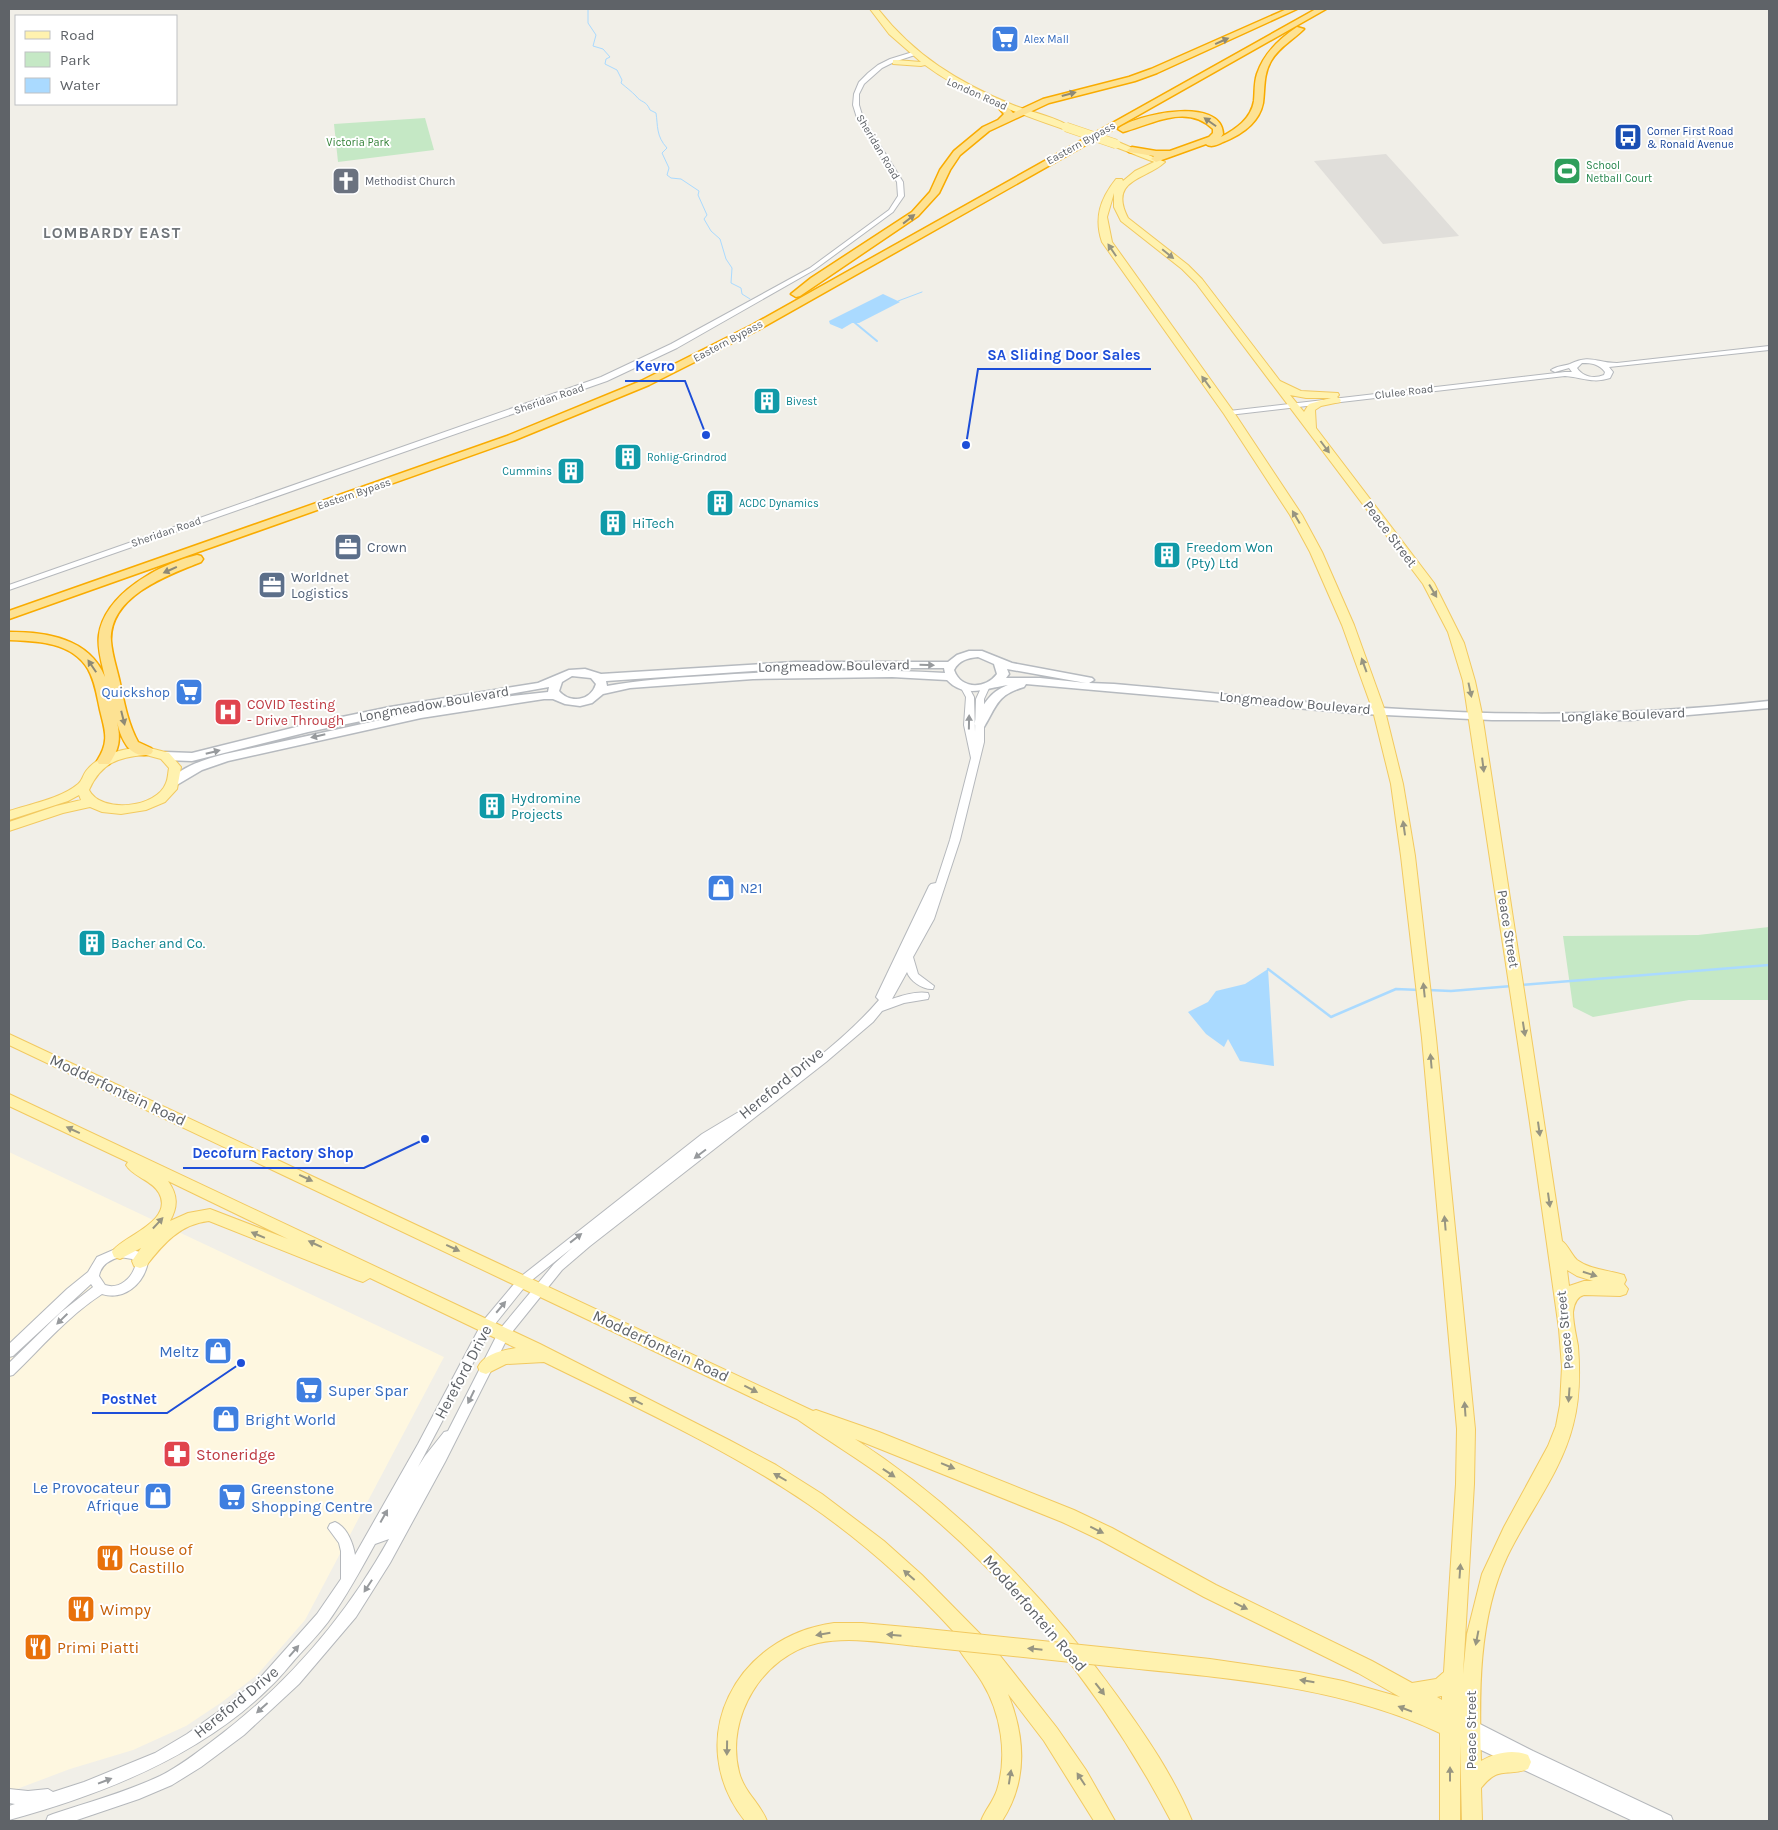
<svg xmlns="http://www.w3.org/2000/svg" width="1778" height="1830" font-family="Karla,sans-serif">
<rect width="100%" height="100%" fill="#f1efe8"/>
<polygon fill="#fef7e0" points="9,1152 444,1357 305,1620 257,1675 222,1702 186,1726 133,1750 70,1769 9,1792"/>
<polygon fill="#e0deda" points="1386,154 1414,185 1459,236 1383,244 1314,161"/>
<g fill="#c5e8c5">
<polygon points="425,118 434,150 338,162 334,124"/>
<polygon points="1769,927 1769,1000 1689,1000 1593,1017 1573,1007 1563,936 1698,935"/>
</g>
<g fill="#aadaff">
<polygon points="883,294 900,302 859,323 852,323 842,329 830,324 829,321"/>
<polygon points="1268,969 1274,1066 1240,1061 1228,1039 1224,1047 1206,1034 1188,1012 1208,1002 1216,991 1245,984"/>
</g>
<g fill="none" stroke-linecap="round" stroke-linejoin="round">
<g stroke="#aadaff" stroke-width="1">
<path d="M588 9V23L596 35 593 46 603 49 610 57 606 59 605 64 617 70 622 80 621 83C627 88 631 91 636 96 641 103 646 100 650 110L656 113C658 126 656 136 667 148L662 153 669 168 667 175 671 178 681 179 699 191 698 195 707 215 704 219 711 231 720 239 726 259 732 268 731 283 741 288 742 294 750 299"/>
<polyline points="898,301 922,292"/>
</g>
<polyline stroke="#aadaff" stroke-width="2" points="854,322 877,341"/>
<g stroke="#aadaff" stroke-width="2.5">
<polyline points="1268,969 1331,1017 1396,989 1420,990"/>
<polyline points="1520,985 1769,965"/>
<polyline points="1428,990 1451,991 1512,986"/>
</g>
<defs>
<g id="tertiary">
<polygon points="916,51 919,53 918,54 894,62 882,68 864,84 859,94 859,105 863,118 903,182 904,196 893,212 814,270 677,348 607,381 9,590 9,585 601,377 671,344 810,268 889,210 898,196 897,182 857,118 853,105 854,94 859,82 868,73 878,65 890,59"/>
<path d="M1769 346V350L1609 367 1613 372 1610 378C1593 384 1581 377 1565 376L1229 415 1225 413 1229 411 1565 372H1572L1569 368 1555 372 1551 370C1557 366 1564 366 1570 364 1591 354 1596 363 1617 363ZM1582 363C1592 363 1599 364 1605 372L1604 375C1594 379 1583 377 1577 368Z"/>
<path d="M964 683 967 684 974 697 975 732 976 699 982 686H988L989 688 984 699V742L960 840 934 919 913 957 918 974 934 986 933 989C923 990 910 981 907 972L892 999C903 995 917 991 928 993L929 996 928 999 904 1003 882 1011 873 1022 826 1062 590 1246 562 1270 508 1337 445 1462 390 1563 356 1617 299 1684 244 1735 201 1767 172 1785 139 1799 74 1821H46L48 1816 53 1814C89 1802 126 1792 160 1776 178 1767 195 1754 211 1742 284 1688 345 1618 389 1539L375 1544C360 1571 346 1597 328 1622 319 1634 308 1645 298 1656 289 1666 280 1678 270 1687 201 1756 101 1795 9 1820V1806L15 1804 9 1803V1789L28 1791 48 1789 53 1792 84 1782 155 1753 187 1734 225 1707 260 1678 317 1614 341 1579V1551L339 1543 328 1528 330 1524 335 1522C347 1527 353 1543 355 1555L418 1444 483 1321 519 1278 702 1134 737 1113 741 1112 745 1113C791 1078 841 1044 879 1000L876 997 929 886 931 884 936 883 950 840 971 758 964 725 966 697 960 686ZM573 1247 554 1264 500 1329 448 1431 444 1432 425 1456 418 1467 491 1329 527 1284Z"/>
<path d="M120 1247 140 1252 148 1262C144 1284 124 1301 102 1294 68 1316 42 1347 13 1375L9 1376V1363L60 1313 93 1287 91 1284 13 1356 9 1357V1344L67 1289 88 1272 97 1257ZM120 1257 132 1259 136 1263C133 1278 119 1290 105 1285L99 1276C101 1265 109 1260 120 1257Z"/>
<polygon points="1470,1719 1533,1751 1671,1816 1673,1821 1633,1821 1466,1743 1464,1738 1468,1732 1465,1731 1463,1726 1465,1721"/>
</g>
<path id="secondary" d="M969 651H982L1012 663 1092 678 1094 680 1089 683 1114 684C1209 692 1304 704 1400 709 1523 717 1646 715 1769 701V708L1631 720H1492L1364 714 1026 684 1024 687C997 695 997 705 984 727L980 728 974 724C982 706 989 692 1008 685 986 688 965 699 947 680L892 677 753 679 630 688 603 694 592 703 580 706 565 704 553 699H544L421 718 228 761 202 770 175 786 169 782C181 766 206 759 225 754L421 711 512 696 548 692 549 687 390 715 308 732 192 761 165 760 159 756 165 752 192 753 308 724 390 707 538 683 569 670 585 669 601 674 795 662H948L957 655ZM978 657 994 664 997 674C986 689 961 690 954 670 959 660 968 658 978 657ZM795 668H944L945 673C865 669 785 670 705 676 672 678 639 680 607 686L606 681ZM1007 669 1086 683 1040 678H1006L1009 674ZM572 676 591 678 596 684C591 701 570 704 559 691L562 682Z"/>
<g id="primary">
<path d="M870 9H878C915 56 958 82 1013 105 1028 111 1060 118 1070 127L1063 129C1015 112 965 95 925 65L921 66 893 64V60H896L921 62 889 34Z"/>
<path d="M1116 141 1165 162C1146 180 1108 179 1128 218L1188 265 1202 279 1280 381 1301 391 1338 393 1339 395 1337 397 1341 400 1340 402 1321 406 1315 410 1316 428 1434 583 1464 643 1475 681 1482 714 1562 1241C1568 1245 1571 1254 1577 1260 1591 1270 1608 1270 1624 1275L1626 1280 1624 1284 1628 1289 1626 1294 1620 1296 1584 1295C1576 1297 1574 1305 1573 1312 1573 1323 1576 1335 1578 1346 1580 1372 1580 1399 1573 1425 1561 1473 1528 1513 1507 1557 1478 1619 1479 1694 1481 1761 1495 1753 1512 1749 1528 1755L1531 1762 1528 1769C1507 1777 1499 1765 1481 1788L1482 1821H1462L1460 1743V1821H1440V1733C1341 1686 1227 1678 1119 1667L1112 1664 1110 1658 1112 1652 1119 1649 1210 1659 1299 1672 1343 1681 1400 1697 1358 1673 1204 1597 1100 1540 1062 1522 855 1439C959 1506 1046 1597 1118 1697 1146 1736 1174 1777 1192 1821H1171C1103 1691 1008 1573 891 1483 861 1460 828 1441 797 1419L9 1045V1034L813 1411 816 1410 879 1432 1074 1510 1112 1528 1216 1585 1372 1661 1412 1683 1436 1679 1444 1672 1456 1484 1457 1429 1422 1038 1401 856 1391 784 1373 711 1342 625 1310 552 1290 515 1224 414 1102 242C1094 218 1100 199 1116 179H1122L1123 181 1135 171 1154 162 1113 146 1112 144ZM1114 193V207L1121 221 1182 269 1196 283 1423 584 1448 632 1463 681 1529 1116 1559 1329 1562 1367 1560 1405 1556 1426 1548 1446 1504 1527 1482 1574 1467 1634 1463 1674 1474 1484 1475 1429 1436 1038 1415 856 1403 784 1385 711 1354 625 1322 552 1302 515 1233 411 1112 242 1107 217ZM1290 395 1306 398H1331L1309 404 1304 412ZM1567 1270 1577 1276 1593 1281H1584L1569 1286ZM1441 1696H1442V1700L1437 1697Z"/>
<path d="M146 747 169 753 181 767 177 789 165 802 146 810 121 814 102 812 90 807 63 813 9 831V822L56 806 81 800 79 795 68 801 9 820V811C30 804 60 799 78 784 82 781 83 775 86 771 100 753 125 748 146 747ZM146 755 161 759 169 768C168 773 168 779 166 783 157 808 101 814 89 790 101 763 118 757 146 755Z"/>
<path d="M9 1094 540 1344 729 1440 776 1465 822 1494 884 1541 922 1575 994 1648 1057 1728 1086 1770 1115 1821H1094L1044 1741 1008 1694C1025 1736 1028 1781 1002 1821H981C985 1810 993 1802 997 1790 1008 1755 1001 1713 982 1682 973 1667 959 1653 952 1637L954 1632C911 1585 861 1540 808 1504 726 1448 633 1406 544 1362L506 1364 486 1374 480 1372 478 1367C484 1354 503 1350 516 1348L370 1278 363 1282 357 1280 209 1221C180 1224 163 1244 146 1266L140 1268 134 1266 132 1261 141 1248 120 1259 114 1257 112 1252C120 1237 175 1222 159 1193 152 1180 133 1177 126 1165L128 1162 9 1106ZM168 1181 288 1239 210 1209 188 1213 170 1221C178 1207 178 1195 168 1181Z"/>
<path d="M834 1623H862L917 1628 924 1631 926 1637 924 1643 917 1646C885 1643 850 1636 818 1643 763 1655 725 1717 739 1772 744 1792 760 1803 767 1821H745C681 1740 736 1636 834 1623Z"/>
</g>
<g id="motorway">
<polygon points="1287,9 1297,9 1157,73 1135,81 1049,103 989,131 960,155 950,170 939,193 918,216 800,296 796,297 791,294 811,278 912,212 930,192 940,170 954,151 983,127 998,120 1004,114 996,105 998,103 1004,103 1013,113 1043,99 1129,77 1151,69"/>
<polygon points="1316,9 1326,9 760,329 649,385 515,440 9,619 9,611 507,436 641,381 752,325"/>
<path d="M1297 27 1304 29C1293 40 1279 47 1271 61 1263 75 1265 88 1263 103 1259 123 1241 135 1223 142 1217 145 1211 148 1206 144L1156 162 1151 159 1154 156 1129 152 1127 150 1132 147 1156 151H1170L1209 137 1213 133V129C1187 103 1152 124 1123 132L1118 129C1135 114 1222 96 1223 134L1221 137C1236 129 1251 119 1254 101 1255 92 1254 83 1257 74 1264 53 1279 39 1297 27Z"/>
<path d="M197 555 201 556 203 559 201 562C168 575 109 596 111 641 112 655 117 669 120 683 124 702 128 724 138 742L151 748 153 751 151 754C129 760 121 738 117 722 121 739 119 750 109 764H99L97 761C110 741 105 731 100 710 97 696 95 681 88 669 72 642 37 641 9 640V632C46 632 89 638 105 677 102 664 97 648 99 635 105 593 160 564 197 555Z"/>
</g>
</defs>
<use href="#tertiary" stroke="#b5b8bc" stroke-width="2"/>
<use href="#secondary" stroke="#b6babf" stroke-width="3"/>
<use href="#primary" stroke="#f2c960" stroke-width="2"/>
<use href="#motorway" stroke="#f9ab00" stroke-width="3"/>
<use href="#tertiary" fill="#fff" fill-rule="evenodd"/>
<use href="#secondary" fill="#fff" fill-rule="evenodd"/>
<use href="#primary" fill="#fff2af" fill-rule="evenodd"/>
<use href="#motorway" fill="#fde293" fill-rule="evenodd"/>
<defs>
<polyline id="primary-bridge-far1" points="1066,127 1116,144"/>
<polyline id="primary-bridge" points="917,1637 1119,1658"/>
</defs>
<use href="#primary-bridge-far1" stroke="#f2c960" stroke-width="10" stroke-linecap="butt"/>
<use href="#primary-bridge" stroke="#f2c960" stroke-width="20" stroke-linecap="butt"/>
<use href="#primary-bridge-far1" stroke="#fff2af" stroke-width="9"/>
<use href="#primary-bridge" stroke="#fff2af" stroke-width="18"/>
</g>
<defs><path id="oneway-solid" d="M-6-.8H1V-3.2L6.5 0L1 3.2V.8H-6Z" transform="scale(1.25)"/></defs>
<g fill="#8e8975">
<use href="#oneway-solid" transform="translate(1222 41) rotate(-24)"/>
<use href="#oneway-solid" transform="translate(1069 94) rotate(-15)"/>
<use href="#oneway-solid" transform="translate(1210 122) rotate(-145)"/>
<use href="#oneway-solid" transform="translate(909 219) rotate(-38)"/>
<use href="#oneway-solid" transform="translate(170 570) rotate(156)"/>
<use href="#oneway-solid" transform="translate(92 666) rotate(-124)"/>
<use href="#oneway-solid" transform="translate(123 718) rotate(76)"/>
</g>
<g fill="#979581">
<use href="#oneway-solid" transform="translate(1112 250) rotate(-124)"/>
<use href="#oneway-solid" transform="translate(1168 254) rotate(39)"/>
<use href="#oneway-solid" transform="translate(1206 382) rotate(-126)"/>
<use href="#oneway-solid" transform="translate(1325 447) rotate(53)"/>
<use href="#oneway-solid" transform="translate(1296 517) rotate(-120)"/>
<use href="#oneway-solid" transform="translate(1433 591) rotate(59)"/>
<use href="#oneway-solid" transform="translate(1364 665) rotate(-110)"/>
<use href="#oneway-solid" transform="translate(1470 690) rotate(78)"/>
<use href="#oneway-solid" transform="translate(1483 765) rotate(83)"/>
<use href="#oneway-solid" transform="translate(1404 828) rotate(-98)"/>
<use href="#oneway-solid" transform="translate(1424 990) rotate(-96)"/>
<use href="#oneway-solid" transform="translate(1524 1029) rotate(81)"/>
<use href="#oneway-solid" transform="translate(1431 1061) rotate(-95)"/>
<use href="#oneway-solid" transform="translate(1539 1129) rotate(82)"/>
<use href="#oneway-solid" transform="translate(73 1130) rotate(-155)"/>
<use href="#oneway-solid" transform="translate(306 1178) rotate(25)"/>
<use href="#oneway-solid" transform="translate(1549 1200) rotate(82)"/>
<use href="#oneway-solid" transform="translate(158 1223) rotate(-47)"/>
<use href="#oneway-solid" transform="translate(1445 1223) rotate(-95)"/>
<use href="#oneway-solid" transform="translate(258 1235) rotate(-157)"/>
<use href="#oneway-solid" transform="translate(315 1244) rotate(-155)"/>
<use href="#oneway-solid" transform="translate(453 1248) rotate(25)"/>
<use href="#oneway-solid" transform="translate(1590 1274) rotate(17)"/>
<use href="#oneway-solid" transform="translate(751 1389) rotate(27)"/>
<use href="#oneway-solid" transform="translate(1569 1395) rotate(94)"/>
<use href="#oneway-solid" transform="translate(636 1401) rotate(-153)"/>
<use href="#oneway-solid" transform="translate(1465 1409) rotate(-94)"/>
<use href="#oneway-solid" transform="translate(948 1466) rotate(22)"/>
<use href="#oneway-solid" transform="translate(889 1473) rotate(34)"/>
<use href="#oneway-solid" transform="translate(780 1477) rotate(-150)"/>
<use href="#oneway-solid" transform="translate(1097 1530) rotate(26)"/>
<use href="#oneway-solid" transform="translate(1460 1571) rotate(-86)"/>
<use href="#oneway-solid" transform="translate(909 1575) rotate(-139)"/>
<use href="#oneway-solid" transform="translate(1241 1606) rotate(26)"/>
<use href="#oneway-solid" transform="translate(823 1634) rotate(170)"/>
<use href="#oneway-solid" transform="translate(894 1635) rotate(-175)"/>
<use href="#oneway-solid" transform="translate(1477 1638) rotate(101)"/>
<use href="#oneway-solid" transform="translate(1035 1649) rotate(-174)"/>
<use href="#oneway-solid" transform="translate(1307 1681) rotate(-171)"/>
<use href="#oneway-solid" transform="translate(1100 1689) rotate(52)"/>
<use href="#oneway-solid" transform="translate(1405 1709) rotate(-159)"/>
<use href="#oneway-solid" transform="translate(727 1748) rotate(91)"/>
<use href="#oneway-solid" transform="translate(1450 1774) rotate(-90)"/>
<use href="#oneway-solid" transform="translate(1010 1777) rotate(-81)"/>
<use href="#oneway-solid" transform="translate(1081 1779) rotate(-123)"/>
</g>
<g fill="#979a9d">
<use href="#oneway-solid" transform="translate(927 665) rotate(1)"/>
<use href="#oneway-solid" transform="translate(969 722) rotate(-89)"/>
<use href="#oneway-solid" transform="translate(318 736) rotate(167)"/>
<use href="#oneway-solid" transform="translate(213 752) rotate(-14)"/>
<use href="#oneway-solid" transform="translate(700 1154) rotate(143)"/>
<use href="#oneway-solid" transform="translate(576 1238) rotate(-38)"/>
<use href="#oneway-solid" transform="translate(501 1307) rotate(-50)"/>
<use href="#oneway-solid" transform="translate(62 1319) rotate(136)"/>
<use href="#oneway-solid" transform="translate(471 1397) rotate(116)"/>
<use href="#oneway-solid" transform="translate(384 1516) rotate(-61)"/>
<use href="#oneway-solid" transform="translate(368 1586) rotate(123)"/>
<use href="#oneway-solid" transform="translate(294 1651) rotate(-49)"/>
<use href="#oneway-solid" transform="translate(262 1708) rotate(138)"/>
<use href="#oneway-solid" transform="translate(105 1781) rotate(-21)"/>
</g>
<defs>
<symbol id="supermarket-square" viewBox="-11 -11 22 22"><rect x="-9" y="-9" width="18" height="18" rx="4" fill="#3f7fe0" stroke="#fff"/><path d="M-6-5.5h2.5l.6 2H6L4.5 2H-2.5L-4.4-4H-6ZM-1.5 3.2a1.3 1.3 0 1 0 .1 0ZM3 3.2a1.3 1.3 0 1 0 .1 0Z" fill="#fff"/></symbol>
<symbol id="bus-square" viewBox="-11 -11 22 22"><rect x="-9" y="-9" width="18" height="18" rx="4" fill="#1a4fb4" stroke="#fff"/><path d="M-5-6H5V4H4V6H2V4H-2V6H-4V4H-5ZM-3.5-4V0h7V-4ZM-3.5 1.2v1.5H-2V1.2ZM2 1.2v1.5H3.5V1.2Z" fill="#fff"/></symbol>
<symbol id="stadium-square" viewBox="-11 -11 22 22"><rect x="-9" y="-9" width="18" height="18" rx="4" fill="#2e9e5b" stroke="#fff"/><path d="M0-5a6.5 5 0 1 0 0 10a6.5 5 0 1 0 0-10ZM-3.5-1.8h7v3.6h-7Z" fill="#fff"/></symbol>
<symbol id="church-square" viewBox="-11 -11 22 22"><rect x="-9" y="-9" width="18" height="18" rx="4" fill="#6b7280" stroke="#fff"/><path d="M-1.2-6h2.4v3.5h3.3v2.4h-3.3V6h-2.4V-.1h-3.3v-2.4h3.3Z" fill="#fff"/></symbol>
<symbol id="building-square" viewBox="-11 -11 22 22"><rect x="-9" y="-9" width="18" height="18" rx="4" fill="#0f9aa8" stroke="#fff"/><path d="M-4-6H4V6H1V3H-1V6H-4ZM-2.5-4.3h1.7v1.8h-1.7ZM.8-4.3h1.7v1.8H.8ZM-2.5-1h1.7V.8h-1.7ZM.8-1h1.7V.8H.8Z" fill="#fff"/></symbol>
<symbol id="office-square" viewBox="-11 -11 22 22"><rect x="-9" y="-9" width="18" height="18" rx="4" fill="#5c6f8a" stroke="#fff"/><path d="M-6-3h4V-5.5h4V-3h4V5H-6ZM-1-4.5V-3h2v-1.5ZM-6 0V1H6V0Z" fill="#fff"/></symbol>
<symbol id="hospital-square" viewBox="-11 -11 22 22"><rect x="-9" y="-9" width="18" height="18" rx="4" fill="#e0444e" stroke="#fff"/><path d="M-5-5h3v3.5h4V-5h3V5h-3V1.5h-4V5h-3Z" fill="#fff"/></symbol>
<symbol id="shop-square" viewBox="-11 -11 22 22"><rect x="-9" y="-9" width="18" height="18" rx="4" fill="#3f7fe0" stroke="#fff"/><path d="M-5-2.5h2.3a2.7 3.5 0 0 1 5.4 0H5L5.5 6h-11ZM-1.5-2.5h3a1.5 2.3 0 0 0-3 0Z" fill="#fff"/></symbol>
<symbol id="pharmacy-square" viewBox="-11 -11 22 22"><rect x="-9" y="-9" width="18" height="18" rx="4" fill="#e0444e" stroke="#fff"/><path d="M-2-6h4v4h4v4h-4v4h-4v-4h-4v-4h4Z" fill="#fff"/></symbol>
<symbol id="restaurant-square" viewBox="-11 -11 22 22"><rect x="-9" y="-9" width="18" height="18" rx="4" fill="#e8710a" stroke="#fff"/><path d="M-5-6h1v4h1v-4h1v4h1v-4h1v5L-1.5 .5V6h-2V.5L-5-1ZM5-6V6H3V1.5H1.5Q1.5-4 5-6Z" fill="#fff"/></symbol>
</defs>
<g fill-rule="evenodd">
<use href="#supermarket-square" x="989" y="23" width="32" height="32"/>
<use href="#bus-square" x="1612" y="121" width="32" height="32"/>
<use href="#stadium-square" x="1551" y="155" width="32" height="32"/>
<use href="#church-square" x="330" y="165" width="32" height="32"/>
<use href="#building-square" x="751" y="385" width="32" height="32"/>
<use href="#building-square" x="612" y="441" width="32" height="32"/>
<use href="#building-square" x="555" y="455" width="32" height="32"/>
<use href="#building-square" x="704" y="487" width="32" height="32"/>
<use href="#building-square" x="597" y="507" width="32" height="32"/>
<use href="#office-square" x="332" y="531" width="32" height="32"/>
<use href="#building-square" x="1151" y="539" width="32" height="32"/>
<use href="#office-square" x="256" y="569" width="32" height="32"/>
<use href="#supermarket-square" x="173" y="676" width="32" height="32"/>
<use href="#hospital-square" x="212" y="696" width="32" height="32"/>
<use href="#building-square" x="476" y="790" width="32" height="32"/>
<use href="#shop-square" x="705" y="872" width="32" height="32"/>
<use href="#building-square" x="76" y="927" width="32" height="32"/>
<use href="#shop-square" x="202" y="1335" width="32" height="32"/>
<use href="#supermarket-square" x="293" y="1374" width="32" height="32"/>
<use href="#shop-square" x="210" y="1403" width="32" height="32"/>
<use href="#pharmacy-square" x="161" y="1438" width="32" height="32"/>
<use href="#shop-square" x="142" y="1480" width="32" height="32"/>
<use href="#supermarket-square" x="216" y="1481" width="32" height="32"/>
<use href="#restaurant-square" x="94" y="1542" width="32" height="32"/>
<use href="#restaurant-square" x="65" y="1593" width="32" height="32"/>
<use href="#restaurant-square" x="22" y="1631" width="32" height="32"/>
</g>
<g text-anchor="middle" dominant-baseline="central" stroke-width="4" stroke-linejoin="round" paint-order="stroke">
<g font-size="11" fill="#366cbe" stroke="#fff" text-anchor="start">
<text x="1024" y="39">Alex Mall</text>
</g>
<g font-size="11" fill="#5f6368" stroke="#fff">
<text transform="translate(977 94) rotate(24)">London Road</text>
<text transform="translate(1081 143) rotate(-29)">Eastern Bypass</text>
<text transform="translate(878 147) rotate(59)">Sheridan Road</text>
<text transform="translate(728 341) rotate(-28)">Eastern Bypass</text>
<text transform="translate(1404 392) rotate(-7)">Clulee Road</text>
<text transform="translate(549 399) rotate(-19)">Sheridan Road</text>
<text transform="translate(354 494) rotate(-19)">Eastern Bypass</text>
<text transform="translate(166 532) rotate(-19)">Sheridan Road</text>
</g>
<g font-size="11" fill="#164399" stroke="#fff" text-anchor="start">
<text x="1647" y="131">Corner First Road<tspan x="1647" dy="13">&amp; Ronald Avenue</tspan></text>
</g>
<g font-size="11" fill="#348238" stroke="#fff">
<text x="358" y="142">Victoria Park</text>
</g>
<g font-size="11" fill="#27864d" stroke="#fff" text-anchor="start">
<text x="1586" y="165">School<tspan x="1586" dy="13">Netball Court</tspan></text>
</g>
<g font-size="11" fill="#5b616d" stroke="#fff" text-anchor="start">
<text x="365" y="181">Methodist Church</text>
</g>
<g font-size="11" fill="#0d838f" stroke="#fff" text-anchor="start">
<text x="786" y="401">Bivest</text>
<text x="647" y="457">Rohlig-Grindrod</text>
<text x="552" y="471" text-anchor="end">Cummins</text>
<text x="739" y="503">ACDC Dynamics</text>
</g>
<g font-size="14" fill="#0d838f" stroke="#fff" text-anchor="start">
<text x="632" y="523">HiTech</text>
<text x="1186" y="547">Freedom Won<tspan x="1186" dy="16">(Pty) Ltd</tspan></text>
<text x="511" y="798">Hydromine<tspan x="511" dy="16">Projects</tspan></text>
<text x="111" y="943">Bacher and Co.</text>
</g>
<g font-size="14" fill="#5f6368" stroke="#fff">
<text transform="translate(1390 534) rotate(53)">Peace Street</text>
<text transform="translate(834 666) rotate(-1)">Longmeadow Boulevard</text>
<text transform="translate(1295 703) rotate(5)">Longmeadow Boulevard</text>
<text transform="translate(434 704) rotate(-10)">Longmeadow Boulevard</text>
<text transform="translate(1623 715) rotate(-2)">Longlake Boulevard</text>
<text transform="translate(1508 929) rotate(81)">Peace Street</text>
<text transform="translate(1565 1330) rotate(-96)">Peace Street</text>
<text transform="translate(1471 1730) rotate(-90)">Peace Street</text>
</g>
<g font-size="14" fill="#4e5e75" stroke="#fff" text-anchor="start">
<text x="367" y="547">Crown</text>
<text x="291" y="577">Worldnet<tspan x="291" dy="16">Logistics</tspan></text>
</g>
<g font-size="14" fill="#366cbe" stroke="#fff" text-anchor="end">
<text x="170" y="692">Quickshop</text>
<text x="740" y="888" text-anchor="start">N21</text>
</g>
<g font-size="14" fill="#be3a42" stroke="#fff" text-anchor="start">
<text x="247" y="704">COVID Testing<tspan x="247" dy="16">- Drive Through</tspan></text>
</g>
<g font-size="16" font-weight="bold" letter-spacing="1" fill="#70757a" stroke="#fff">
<text x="112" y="232">LOMBARDY EAST</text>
</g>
<g font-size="16" fill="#5f6368" stroke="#fff">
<text transform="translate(781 1083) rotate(-39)">Hereford Drive</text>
<text transform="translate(118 1090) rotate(25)">Modderfontein Road</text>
<text transform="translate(661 1346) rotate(25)">Modderfontein Road</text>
<text transform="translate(463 1372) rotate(-62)">Hereford Drive</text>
<text transform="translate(1035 1613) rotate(49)">Modderfontein Road</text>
<text transform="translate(236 1702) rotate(-39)">Hereford Drive</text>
</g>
<g font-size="16" fill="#366cbe" stroke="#fff" text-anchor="start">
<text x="199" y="1351" text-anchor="end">Meltz</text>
<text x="328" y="1390">Super Spar</text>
<text x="245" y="1419">Bright World</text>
<text x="139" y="1487" text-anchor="end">Le Provocateur<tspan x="139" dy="18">Afrique</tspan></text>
<text x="251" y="1488">Greenstone<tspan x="251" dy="18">Shopping Centre</tspan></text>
</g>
<g font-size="16" fill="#be3a42" stroke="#fff" text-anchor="start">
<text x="196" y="1454">Stoneridge</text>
</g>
<g font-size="16" fill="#c56008" stroke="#fff" text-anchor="start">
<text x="129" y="1549">House of<tspan x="129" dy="18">Castillo</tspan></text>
<text x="100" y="1609">Wimpy</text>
<text x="57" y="1647">Primi Piatti</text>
</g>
</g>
<path fill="none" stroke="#1d4ed8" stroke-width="2" d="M966 445L978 369H1151M706 435L685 381H625M425 1139L364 1168H183M241 1363L167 1413H92"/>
<g fill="#1d4ed8" stroke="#fff" stroke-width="2">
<circle cx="966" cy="445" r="5"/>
<circle cx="706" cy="435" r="5"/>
<circle cx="425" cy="1139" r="5"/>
<circle cx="241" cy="1363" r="5"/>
</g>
<g font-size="15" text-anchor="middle" font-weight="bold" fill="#1d4ed8" stroke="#fff" stroke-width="4" stroke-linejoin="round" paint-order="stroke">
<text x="1064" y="360">SA Sliding Door Sales</text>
<text x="655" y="371">Kevro</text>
<text x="273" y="1158">Decofurn Factory Shop</text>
<text x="129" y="1404">PostNet</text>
</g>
<rect width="1778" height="1830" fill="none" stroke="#5f6368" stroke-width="20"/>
<rect x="15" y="15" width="162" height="90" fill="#ffffff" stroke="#bfc1c3"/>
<rect x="25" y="31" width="25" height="8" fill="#fff2af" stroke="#bfc1c3"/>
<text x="60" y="40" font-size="15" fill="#5f6368">Road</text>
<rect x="25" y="52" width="25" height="15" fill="#c5e8c5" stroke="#bfc1c3"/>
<text x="60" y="65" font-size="15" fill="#5f6368">Park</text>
<rect x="25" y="78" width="25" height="15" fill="#aadaff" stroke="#bfc1c3"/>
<text x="60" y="90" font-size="15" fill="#5f6368">Water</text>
</svg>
